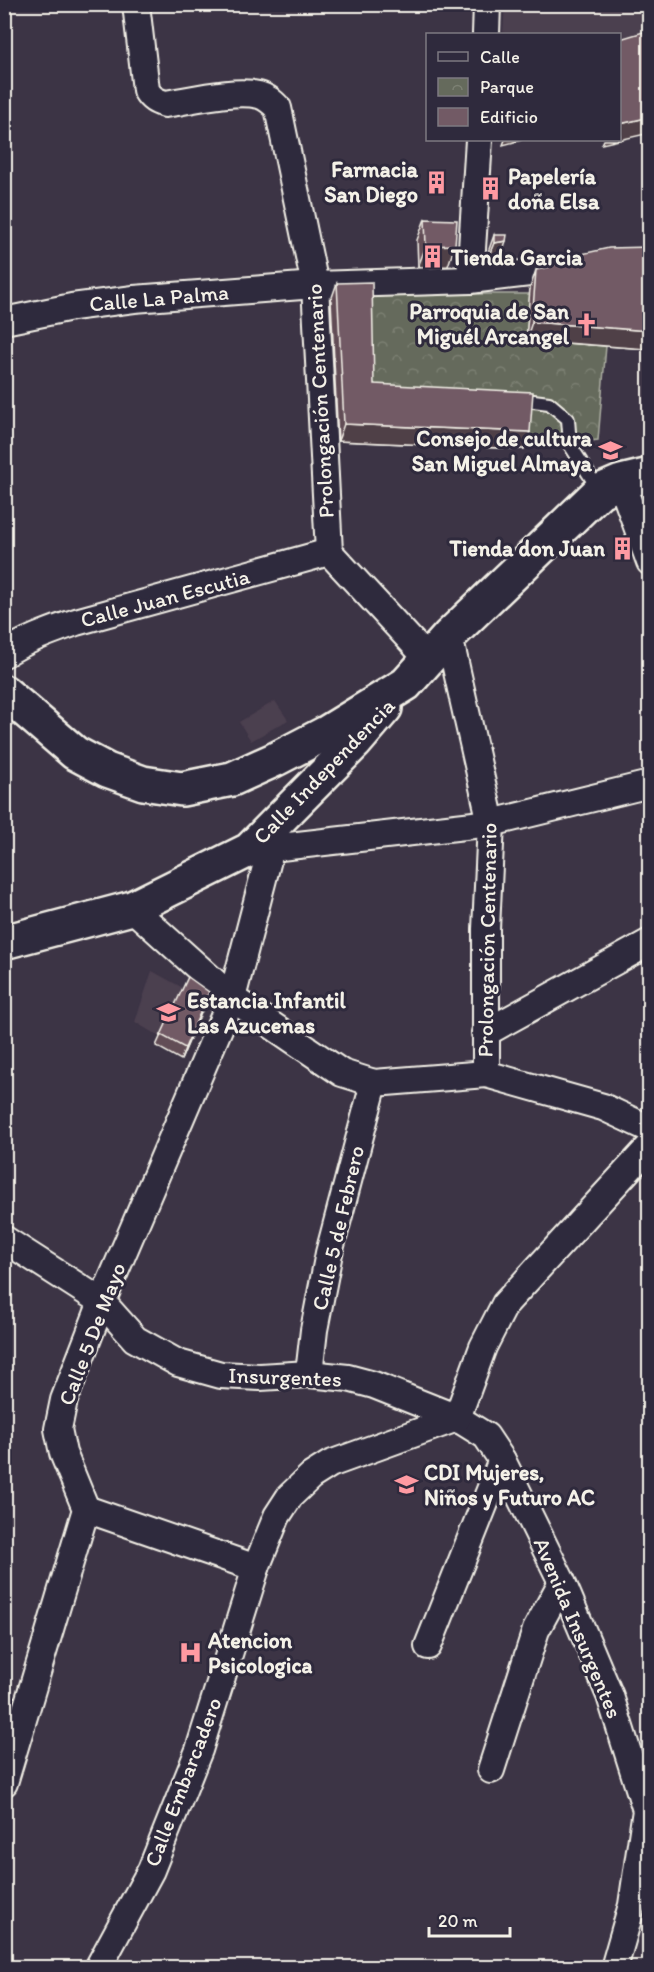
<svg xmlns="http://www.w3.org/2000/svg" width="654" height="1972" font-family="Itim,sans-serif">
<defs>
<pattern id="park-crowns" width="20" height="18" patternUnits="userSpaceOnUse" patternTransform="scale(1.5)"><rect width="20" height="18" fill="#656a5c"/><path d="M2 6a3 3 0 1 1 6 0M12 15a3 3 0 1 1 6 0" fill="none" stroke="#7c8073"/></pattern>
</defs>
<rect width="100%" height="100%" fill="#3c3445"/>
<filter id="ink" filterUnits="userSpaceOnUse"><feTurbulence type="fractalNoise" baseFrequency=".0167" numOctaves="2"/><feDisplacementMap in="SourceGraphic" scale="12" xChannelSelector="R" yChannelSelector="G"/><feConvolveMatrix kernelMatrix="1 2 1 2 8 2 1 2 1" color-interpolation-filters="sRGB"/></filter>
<g filter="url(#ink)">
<g fill="#4c3f4f">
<polygon points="505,5 649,5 649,105 620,112 620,34 503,34"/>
<polygon points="275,701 288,720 251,741 239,722"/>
<polygon points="152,971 183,988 205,1004 181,1060 156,1046 160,1037 135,1022"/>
</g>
<polygon fill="url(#park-crowns)" stroke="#acaea2" stroke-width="1.5" points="365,294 530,294 526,340 606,346 598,440 544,446 524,445 368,400"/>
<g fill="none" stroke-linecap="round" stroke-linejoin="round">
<defs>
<polyline id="lane" points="518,399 549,403 568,419 570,445 599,490"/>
<g id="street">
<path d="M136 4 146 90C151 99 156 101 165 104 191 100 235 89 259 95 267 97 272 102 278 108L315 285 329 552 427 658"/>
<polyline points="486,34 487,4"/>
<polyline points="470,280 479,140"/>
<polyline points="4,321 72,307 134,299 315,285 470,280 538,272"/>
<polyline points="621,482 650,562"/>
<polyline points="449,636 491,823 486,929 486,1074 603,1107 650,1129"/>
<path d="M4 654C27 639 51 631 76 622L329 552"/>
<polyline points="254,850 491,823 650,784"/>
<polyline points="132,908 232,998 342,1073 374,1083 486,1074"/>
<polyline points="485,1033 650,942"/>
<polyline points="4,1239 102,1302 135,1339 178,1363 221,1375 260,1377 309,1374 348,1378 374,1385 457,1418 486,1436 502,1460 562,1582 610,1696 646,1810 632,1905 614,1968"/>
<polyline points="309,1374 314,1330 329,1253 374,1083"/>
<polyline points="457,1418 483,1347 505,1304 650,1146"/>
<polyline points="86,1509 256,1568"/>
<polyline points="428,1646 502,1460"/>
<polyline points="491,1770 536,1630 562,1582"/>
<polyline points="4,1783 86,1509 63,1453 58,1429 64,1400 102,1302 232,998 271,848"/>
<polyline points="98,1968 151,1870 199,1750 256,1568 277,1516 290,1496 311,1476 330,1464 457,1418"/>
</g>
<g id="secondary">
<polyline points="4,692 75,753 107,770 143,783 182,789 232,779 274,760 326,733 406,684 449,636 600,491 621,482 650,475"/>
<polyline points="4,942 132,908 249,850 355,743 385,708"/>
</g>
</defs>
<use href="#lane" stroke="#f4f1e8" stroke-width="16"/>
<use href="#street" stroke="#f4f1e8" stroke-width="30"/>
<use href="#secondary" stroke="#f4f1e8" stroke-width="38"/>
<use href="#lane" stroke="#2f2a3d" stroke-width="12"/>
<use href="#street" stroke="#2f2a3d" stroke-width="26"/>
<use href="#secondary" stroke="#2f2a3d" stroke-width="33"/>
</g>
<g fill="#624d57" stroke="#f4f1e8" stroke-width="1.5">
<polygon points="425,219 448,266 418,267 417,240"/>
<polygon points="494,235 499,261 486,263 487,255"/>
<polygon points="650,247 650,338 646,349 526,340 530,288 536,270 575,261 577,255"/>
<polygon points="337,283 374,384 530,432 524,449 338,441 331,300"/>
<polygon points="209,992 181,1060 156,1046 161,1035"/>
</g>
<g fill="#503f47" stroke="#f4f1e8" stroke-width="1.5">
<polygon points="650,117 650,133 602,144 604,140 620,140 620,124"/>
<polygon points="505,140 522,140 503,145"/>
<polygon points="506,241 499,261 486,263 494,243"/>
<polygon points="455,245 448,266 418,267 426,246"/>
<polygon points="532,322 650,331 650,338 646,349 526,340"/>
<polygon points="344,424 530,432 524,449 338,441"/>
<polygon points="209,992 205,1004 181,1060 185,1048"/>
</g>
<g fill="#725a65" stroke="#f4f1e8" stroke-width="1.5">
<polygon points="650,30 650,117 620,124 620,39"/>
<polygon points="425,219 457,220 455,245 426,246"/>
<polygon points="494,235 507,235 506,241 494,243"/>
<polygon points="650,247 650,331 532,322 536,270 553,266 558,260 577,261 577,255 609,248"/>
<polygon points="372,282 374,384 533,392 530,432 344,424 337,283"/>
<polygon points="188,977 209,992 185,1048 161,1035"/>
</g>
</g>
<defs>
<symbol id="building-bare" viewBox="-9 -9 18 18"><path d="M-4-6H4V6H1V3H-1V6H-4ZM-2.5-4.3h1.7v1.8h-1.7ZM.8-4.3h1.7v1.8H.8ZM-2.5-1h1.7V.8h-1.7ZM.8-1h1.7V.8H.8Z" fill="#ff9aa2" stroke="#2f2a3d" stroke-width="2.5" paint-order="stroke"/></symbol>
<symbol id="church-bare" viewBox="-9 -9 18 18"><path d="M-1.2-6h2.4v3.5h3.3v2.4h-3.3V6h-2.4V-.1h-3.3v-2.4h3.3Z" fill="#ff9aa2" stroke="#2f2a3d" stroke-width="2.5" paint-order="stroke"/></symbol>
<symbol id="university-bare" viewBox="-9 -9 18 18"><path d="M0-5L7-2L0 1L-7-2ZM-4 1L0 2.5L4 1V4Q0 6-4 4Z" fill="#ff9aa2" stroke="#2f2a3d" stroke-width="2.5" paint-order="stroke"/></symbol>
<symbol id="school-bare" viewBox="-9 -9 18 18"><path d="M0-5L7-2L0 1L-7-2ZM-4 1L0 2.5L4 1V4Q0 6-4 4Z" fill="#ff9aa2" stroke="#2f2a3d" stroke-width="2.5" paint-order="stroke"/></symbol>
<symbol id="hospital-bare" viewBox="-9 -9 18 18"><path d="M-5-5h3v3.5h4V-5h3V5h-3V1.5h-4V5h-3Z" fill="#ff9aa2" stroke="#2f2a3d" stroke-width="2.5" paint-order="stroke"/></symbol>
</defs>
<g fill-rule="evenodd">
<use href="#building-bare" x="420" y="166" width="33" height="33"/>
<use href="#building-bare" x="474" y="172" width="33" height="33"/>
<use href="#building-bare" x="416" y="240" width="33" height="33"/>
<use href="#church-bare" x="570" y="308" width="33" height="33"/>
<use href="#university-bare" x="594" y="434" width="33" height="33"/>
<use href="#building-bare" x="606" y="532" width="33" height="33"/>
<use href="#school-bare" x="152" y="996" width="33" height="33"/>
<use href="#school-bare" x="390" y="1468" width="33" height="33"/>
<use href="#hospital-bare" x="174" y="1636" width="33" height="33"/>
</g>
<g text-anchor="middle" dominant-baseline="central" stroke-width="6" stroke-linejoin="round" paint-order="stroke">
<g font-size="22" font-weight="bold" fill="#f4f1e8" stroke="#2f2a3d" text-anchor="start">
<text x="418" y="169" text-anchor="end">Farmacia<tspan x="418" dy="25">San Diego</tspan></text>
<text x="508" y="176">Papelería<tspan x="508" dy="25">doña Elsa</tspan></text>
<text x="451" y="257">Tienda Garcia</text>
<text x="569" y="311" text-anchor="end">Parroquia de San<tspan x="569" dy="25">Miguél Arcangel</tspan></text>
<text x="592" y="438" text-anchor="end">Consejo de cultura<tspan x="592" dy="25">San Miguel Almaya</tspan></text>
<text x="605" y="548" text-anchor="end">Tienda don Juan</text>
<text x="187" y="1000">Estancia Infantil<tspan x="187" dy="25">Las Azucenas</tspan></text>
<text x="424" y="1472">CDI Mujeres,<tspan x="424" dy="25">Niños y Futuro AC</tspan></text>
<text x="208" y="1640">Atencion<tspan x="208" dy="25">Psicologica</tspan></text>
</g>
<g font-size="22" fill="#f4f1e8" stroke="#2f2a3d">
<text transform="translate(159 298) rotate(-5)">Calle La Palma</text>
<text transform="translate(320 401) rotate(-93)">Prolongación Centenario</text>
<text transform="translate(165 598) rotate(-15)">Calle Juan Escutia</text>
<text transform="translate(324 771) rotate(-46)">Calle Independencia</text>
<text transform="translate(487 940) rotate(-89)">Prolongación Centenario</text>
<text transform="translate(338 1228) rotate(-77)">Calle 5 de Febrero</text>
<text transform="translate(92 1334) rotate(-69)">Calle 5 De Mayo</text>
<text transform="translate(285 1377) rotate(2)">Insurgentes</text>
<text transform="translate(578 1628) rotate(67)">Avenida Insurgentes</text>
<text transform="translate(183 1782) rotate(-69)">Calle Embarcadero</text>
</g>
</g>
<rect width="654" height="1972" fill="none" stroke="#2f2a3d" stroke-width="24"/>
<rect x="12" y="12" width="630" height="1948" fill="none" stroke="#f4f1e8" stroke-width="2" filter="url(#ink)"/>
<rect x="426" y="33" width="195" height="108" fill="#2f2a3d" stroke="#7e7a81" stroke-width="1.5"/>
<rect x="438" y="52" width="30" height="9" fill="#2f2a3d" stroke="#7e7a81" stroke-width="1.5"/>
<text x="480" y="63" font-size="18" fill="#f4f1e8">Calle</text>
<rect x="438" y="78" width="30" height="18" fill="url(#park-crowns)" stroke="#7e7a81" stroke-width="1.5"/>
<text x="480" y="93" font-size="18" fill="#f4f1e8">Parque</text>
<rect x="438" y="108" width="30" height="18" fill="#725a65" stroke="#7e7a81" stroke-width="1.5"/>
<text x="480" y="123" font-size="18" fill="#f4f1e8">Edificio</text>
<path d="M429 1927v9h81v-9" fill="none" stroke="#f4f1e8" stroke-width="3"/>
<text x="438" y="1927" font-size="18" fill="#f4f1e8" stroke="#2f2a3d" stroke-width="4.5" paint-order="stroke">20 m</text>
</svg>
